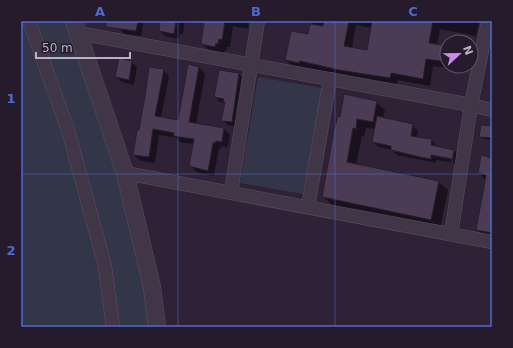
<svg xmlns="http://www.w3.org/2000/svg" width="513" height="348" font-family="'DejaVu Sans',sans-serif">
<rect width="100%" height="100%" fill="#2f2237"/>
<g fill="#333648">
<polygon points="21,21 74,21 125,173 157,327 21,327"/>
<polygon points="258,77 322,88 303,194 240,183"/>
</g>
<g fill="#0007" fill-rule="evenodd">
<polygon points="120,21 144,21 141,36 124,34 119,28"/>
<polygon points="161,21 185,21 183,34 180,34 179,39 165,36 160,31"/>
<polygon points="205,21 249,21 248,29 233,26 230,47 227,47 226,51 224,51 223,54 210,52 202,44"/>
<path d="M312 21H479L476 36 440 29 437 46 447 47V66H471V54L474 57 472 71 433 66 430 86 398 80 397 85 347 77 307 68 306 70 293 67 286 60 309 35ZM356 25 372 28 368 51 352 48Z"/>
<polygon points="132,62 137,67 134,85 122,82 116,77"/>
<polygon points="199,67 205,74 196,124 224,129 230,135 228,147 222,146 221,149 219,148 214,176 196,172 190,165 194,144 180,142 177,138 159,135 155,163 141,161 134,155 140,131 163,70 169,76 161,118 178,121"/>
<polygon points="219,71 239,74 244,79 236,127 228,125 223,120 225,103 220,102 215,97"/>
<polygon points="376,102 385,110 383,118 412,125 418,131 416,138 431,140 437,146 436,147 454,151 459,156 457,164 453,163 454,153 452,153 451,162 436,160 436,163 397,155 392,150 379,147 373,142 376,129 366,128 364,137 362,136 356,165 439,182 448,190 440,229 332,205 323,196 340,118"/>
<polygon points="482,126 492,128 492,140 483,139 480,136"/>
<polygon points="492,159 492,239 486,238 477,229 486,180 479,173"/>
</g>
<g fill="#4b3b55" stroke="#281d2e">
<polygon points="106,21 138,21 136,31 106,27"/>
<polygon points="160,21 176,21 174,34 159,31"/>
<polygon points="204,21 225,21 222,40 219,39 218,44 216,43 215,47 201,44"/>
<polygon points="324,21 349,21 344,46 367,50 372,21 433,21 429,43 447,46 447,62 426,59 423,79 391,73 390,78 339,70 300,61 299,63 285,60 291,31 308,34 310,24 323,26"/>
<polygon points="119,58 132,61 129,80 115,77"/>
<polygon points="188,64 199,67 189,122 224,128 222,142 216,141 215,143 213,143 208,171 189,166 194,139 173,136 174,133 153,129 149,157 133,155 137,130 139,130 145,96 149,67 164,69 155,116 178,120"/>
<polygon points="219,70 239,73 232,122 221,121 225,102 223,102 224,99 214,97"/>
<polygon points="344,94 377,101 373,122 357,119 356,129 353,128 347,162 439,181 431,220 322,197 334,130 338,116 340,117"/>
<polygon points="377,116 413,124 411,136 432,139 431,145 454,150 452,159 431,155 431,159 420,157 391,150 391,146 372,142"/>
<polygon points="481,125 492,126 491,138 479,137"/>
<polygon points="481,155 492,158 492,233 476,230 486,175 478,173"/>
</g>
<g fill="none" stroke-linecap="round" stroke-linejoin="round">
<defs>
<g id="minor">
<polyline points="29,21 68,130 80,174 105,266 113,327"/>
<polyline points="488,21 471,105 492,110"/>
<polyline points="78,33 471,105 451,234"/>
<polyline points="125,173 492,242"/>
<polyline points="231,192 258,21"/>
<polyline points="308,207 330,79"/>
</g>
<polyline id="tertiary" points="74,21 125,173 152,287 157,327"/>
</defs>
<use href="#minor" stroke="#5c5063" stroke-width="14"/>
<use href="#tertiary" stroke="#5c5063" stroke-width="18"/>
<use href="#minor" stroke="#413648" stroke-width="13"/>
<use href="#tertiary" stroke="#413648" stroke-width="17"/>
</g>
<path fill="none" stroke="#4d6bd2" stroke-width="1" stroke-opacity="0.55" d="M178 21V327M335 21V327M21 174H492"/>
<rect width="513" height="348" fill="none" stroke="#261b2c" stroke-width="44"/>
<g transform="translate(459 54) rotate(68)"><circle r="19" fill="#261b2c" stroke="#625769"/>
<path d="M0-3L7 15L0 10L-7 15Z" fill="#cd88f1"/>
<text y="-6" font-size="11" font-weight="bold" text-anchor="middle" fill="#bdb0c4">N</text>
</g>
<path d="M36 52v6h94v-6" fill="none" stroke="#bdb0c4" stroke-width="2"/>
<text x="42" y="52" font-size="12" fill="#bdb0c4" stroke="#261b2c" stroke-width="3" paint-order="stroke">50 m</text>
<rect x="22" y="22" width="469" height="304" fill="none" stroke="#4d6bd2" stroke-width="1.5"/>
<g font-size="13" text-anchor="middle" font-weight="bold" fill="#4d6bd2">
<text x="100" y="16">A</text>
<text x="256" y="16">B</text>
<text x="413" y="16">C</text>
<text x="11" y="103">1</text>
<text x="11" y="255">2</text>
</g>
</svg>
